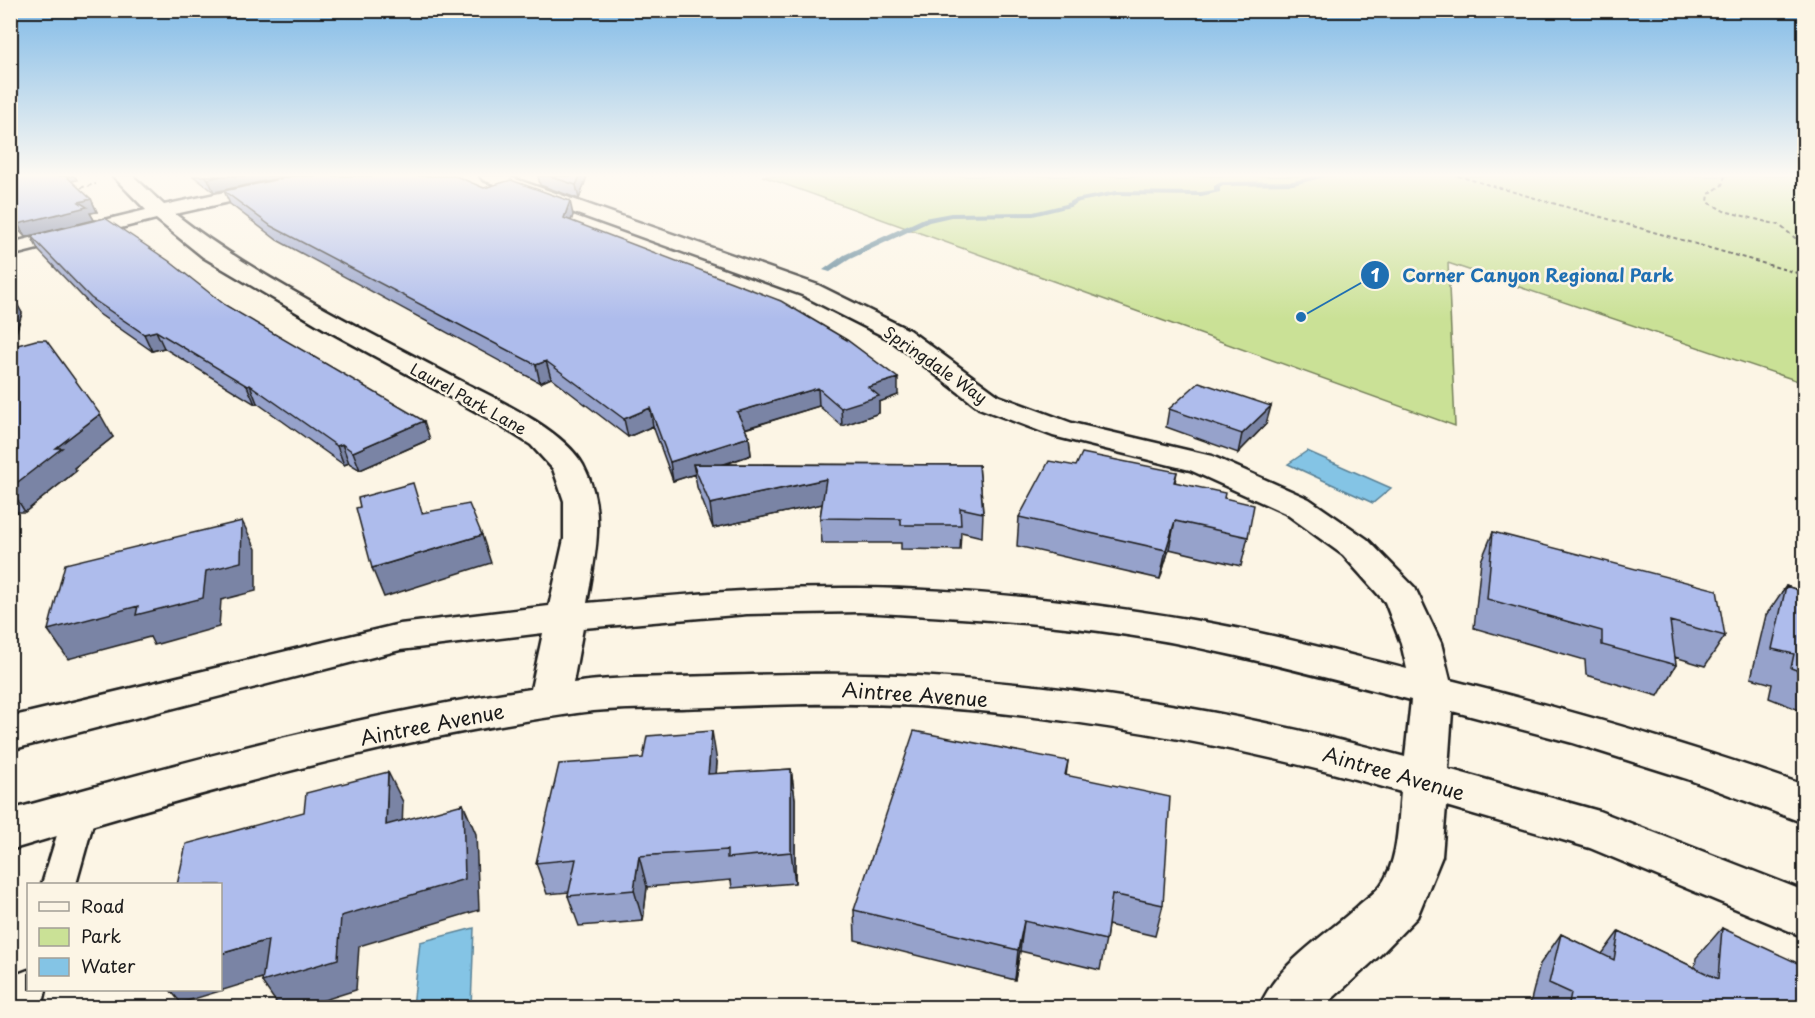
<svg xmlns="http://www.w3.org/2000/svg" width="1815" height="1018" viewBox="0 0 1815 1018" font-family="'Playpen Sans',sans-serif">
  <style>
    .green { fill: #cae196; stroke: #737e59; stroke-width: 1.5 }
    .water { fill: #84c4e5; stroke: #5a8195; stroke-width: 1.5 }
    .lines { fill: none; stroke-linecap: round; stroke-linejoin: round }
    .stream { fill: #5a8195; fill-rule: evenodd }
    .lane-casing { stroke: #1c1c1c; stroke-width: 5 }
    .street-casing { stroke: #1c1c1c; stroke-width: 5 }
    .path { stroke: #1c1c1c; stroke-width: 2; stroke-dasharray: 4 3; stroke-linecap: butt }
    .lane { fill: #fcf5e5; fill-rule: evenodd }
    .street { fill: #fcf5e5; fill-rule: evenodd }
    .wall { fill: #96a2cb; stroke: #1c1c1c; stroke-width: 1.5 }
    .shaded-wall { fill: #7a84a5; stroke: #1c1c1c; stroke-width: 1.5 }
    .building { fill: #aebcec; stroke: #1c1c1c; stroke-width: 1.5 }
    .labels { text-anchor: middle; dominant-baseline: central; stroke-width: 5; stroke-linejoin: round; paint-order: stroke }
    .street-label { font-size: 16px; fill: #1c1c1c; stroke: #fcf5e5 }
    .near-street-label { font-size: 20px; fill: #1c1c1c; stroke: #fcf5e5 }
    .leader { fill: none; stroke: #1f6fb2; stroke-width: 2 }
    .callout-dot { fill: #1f6fb2; stroke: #fcf5e5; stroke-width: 2 }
    .mark-label { font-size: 18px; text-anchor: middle; font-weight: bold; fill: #fff }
    .callout-label { font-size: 18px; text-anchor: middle; font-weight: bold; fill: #1f6fb2; stroke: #fcf5e5; stroke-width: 5; stroke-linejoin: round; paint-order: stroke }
  </style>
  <rect width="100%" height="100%" fill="#fcf5e5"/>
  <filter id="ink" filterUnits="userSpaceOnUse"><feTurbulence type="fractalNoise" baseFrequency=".0167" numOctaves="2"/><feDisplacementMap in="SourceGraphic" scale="12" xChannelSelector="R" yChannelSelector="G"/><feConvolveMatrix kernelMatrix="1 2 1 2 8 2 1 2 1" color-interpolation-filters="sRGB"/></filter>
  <g filter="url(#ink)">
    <path class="green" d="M762 176H1804V383L1448 263 1455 426Z"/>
    <path class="water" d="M1307 451 1391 488 1373 503 1288 464Z
      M474 928 471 1007H413L420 942Z"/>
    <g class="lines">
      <path class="stream" d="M1316 176H1329L1293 185 1222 186 1220 188V192L1201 196 1116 195 1079 202 1070 207 1033 216 951 217 929 222 850 259 830 272 823 270 844 255 924 218 951 213 1033 212 1066 204 1075 199 1116 191 1201 192 1214 190V186L1221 182 1293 181Z"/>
      <defs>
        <path id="lane" d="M81 796 92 800 97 809 76 884H42L65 809 70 800Z
          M28 970V990H46L42 1008H10V985L15 975Z"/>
        <path id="street" d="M113 176H133L164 205 299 176H333L330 180 324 181 175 214C228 255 286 288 345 320 382 340 420 359 457 379 494 398 563 429 583 465 607 509 595 556 587 603 677 595 767 587 858 588 967 589 1079 601 1187 619 1261 631 1334 651 1407 669L1401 643 1385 602 1343 555 1285 513 1190 470 1053 436 979 408 891 340 802 295 483 180 480 176H507L818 285 909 330 999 396 1072 423 1212 456 1309 499 1367 539 1415 588 1441 643 1450 680C1570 710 1688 744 1804 785V823L1687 779 1573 743 1452 711 1448 769 1599 811 1804 891V937L1590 848 1446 806 1442 856 1417 917 1380 955 1322 1008H1259C1278 962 1325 937 1360 904 1367 898 1376 892 1381 885 1399 860 1398 822 1401 792 1244 746 1082 717 919 706 850 702 781 704 712 707 668 709 621 707 577 713 384 740 196 794 10 850V810C182 762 355 715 531 689L543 633 400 650 10 750V717L400 624 549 606 564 539V501L553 469 531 445 488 418 325 329 203 257 156 219 10 256V243L146 210ZM859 612C969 618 1081 624 1190 646 1265 661 1338 681 1411 700L1405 757C1246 713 1082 686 918 676 850 672 782 674 714 676 667 678 619 676 573 683L583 628 747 614Z"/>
      </defs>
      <use href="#lane" class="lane-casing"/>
      <use href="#street" class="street-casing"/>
      <path class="path" d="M1458 176 1804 275
        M1725 176 1722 185 1709 194 1708 202 1724 211 1779 225 1804 245
        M74 189 96 184"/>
      <use href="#lane" class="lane"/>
      <use href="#street" class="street"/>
    </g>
    <path class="wall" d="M10 176 77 180 71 181 91 199 97 212 90 213 94 220 25 237 10 221Z
      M193 176H288L214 192Z
      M538 176H587L579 199 540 185Z
      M484 188 573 215 571 221 898 395 879 402V413L842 426 819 406 745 429 749 437 751 455 726 464 979 465 983 513 982 537 961 532 960 550 901 549V543H822L820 518 822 504 713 528 697 487 695 474 673 481 653 426 628 437 551 378 540 383 277 240 230 204 224 191Z
      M31 236 225 305 430 439 360 470 349 463 344 465 257 403 255 404 164 348 152 351 99 314 39 251Z
      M10 292 22 313 12 347 113 437 74 468 76 471 25 512H10Z
      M1169 409 1266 424 1238 453 1166 427Z
      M1076 466 1177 472 1175 482 1224 498 1248 537 1241 566 1169 549 1160 579 1017 546 1019 517Z
      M1493 532 1725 636 1705 666 1675 657 1676 665 1658 696 1586 675 1585 660 1474 628 1481 561Z
      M1786 586 1804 592V712L1769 698 1772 684 1751 678 1766 615Z
      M1068 761 1066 776 1163 905 1155 936 1108 925 1106 940 1100 970 1020 951 1015 980 855 940 854 910Z
      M717 762 716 774 791 769 795 799V883L732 888 731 880 647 887 643 921 579 926 568 896 569 892 547 894 536 863Z
      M1722 928 1804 1008H1529L1540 964 1561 934 1602 954 1619 931 1695 968 1696 958Z"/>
    <path class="shaded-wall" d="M62 176H75L77 180 65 182Z
      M221 176H288L214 192 208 179Z
      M580 176H587L579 199 576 185Z
      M91 199 97 212 90 213 94 220 25 237 18 224 79 202Z
      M570 201 573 215 567 232 564 218Z
      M11 293 22 313 10 350V296Z
      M156 331 164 348 152 351 144 334Z
      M546 361 551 378 540 383 536 365Z
      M898 378V395L879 402V413L842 426 841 408 868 387Z
      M250 385 257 403 255 404 247 386Z
      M818 388 819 406 740 430 737 412Z
      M1271 406 1266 424 1238 453 1242 434Z
      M650 408 653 426 628 437 624 419Z
      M100 414 113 437 74 468 76 471 25 512 10 488 56 448Z
      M424 421 430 439 360 470 353 452Z
      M749 437 751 455 697 473 693 464 695 474 673 481 670 462Z
      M342 444 349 463 344 465 337 446Z
      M826 479 827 503 713 528 710 504Z
      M242 521 256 549V591L221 600 219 627 154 645 150 637 68 659 48 630 206 571Z
      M1175 521 1169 549 1160 579 1166 550Z
      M482 535 491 563 384 597 372 568Z
      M712 731 717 762 714 805 708 774Z
      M791 769 795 799V883L791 852Z
      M388 772 403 802 401 856 386 825Z
      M463 804 476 834 479 910 359 946 356 990 299 1008H280L262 982 341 916Z
      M639 856 647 887 643 921 634 890Z
      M1024 921 1020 951 1015 980 1018 950Z
      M268 940 288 970 181 1003 170 990H220V954Z"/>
    <path class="building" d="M10 176H66L91 199 79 202 87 207 18 224 10 216Z
      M205 176H221L208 179Z
      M293 176H456L484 188 511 180 570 201 564 218 781 301 847 340 898 378 868 387 879 396 841 408 818 388 737 412 749 437 670 462 650 408 624 419 546 361 536 365 271 226 224 191Z
      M549 176H580L576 185Z
      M105 218 169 261 225 305 424 421 353 452 342 444 337 446 250 385 247 386 156 331 144 334 91 298 31 236Z
      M36 340H46L100 414 56 448H62L10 488V347Z
      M1199 382 1271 406 1242 434 1169 409Z
      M1082 453 1177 472 1174 482 1225 493 1224 498 1254 505 1248 537 1175 521 1166 550 1019 517 1049 461 1076 466Z
      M693 464 979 465 983 513 960 508 961 525H901V519L820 518 826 479 710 504Z
      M413 483 422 513 469 504 482 535 372 568 356 508 360 507 358 498Z
      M242 521 241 562 206 571 203 598 136 615 138 606 48 630 65 564Z
      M1493 532 1717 590 1725 636 1670 621 1676 665 1602 645V631L1487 599Z
      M1786 586 1804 592V673L1791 668 1794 654 1772 649Z
      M712 731 708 774 791 769V852L727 858V850L639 856 634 890 568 896 576 859 536 863 559 764 643 758 647 736Z
      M914 731 1068 761 1065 775 1170 797 1163 905 1112 894 1106 940 1024 921 1018 950 854 910Z
      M388 772 386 825 463 804 465 879 341 916 338 959 262 982 268 940 220 954V885H177L186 844 304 812 306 793Z
      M1722 928 1804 966V1008H1568L1571 993 1549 983 1561 934 1614 960 1619 931 1718 979Z"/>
  </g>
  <linearGradient id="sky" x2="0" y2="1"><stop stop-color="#80bae7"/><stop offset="0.55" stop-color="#fefaf3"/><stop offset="1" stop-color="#fefaf3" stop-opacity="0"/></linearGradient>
  <rect width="1815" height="319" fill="url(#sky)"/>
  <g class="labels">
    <g class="street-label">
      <text transform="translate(936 364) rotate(35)">Springdale Way</text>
      <text transform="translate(469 398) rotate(29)">Laurel Park Lane</text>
    </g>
    <g class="near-street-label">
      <text transform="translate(915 694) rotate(4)">Aintree Avenue</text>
      <text transform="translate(432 724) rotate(-11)">Aintree Avenue</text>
      <text transform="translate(1394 773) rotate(16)">Aintree Avenue</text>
    </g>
  </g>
  <path class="leader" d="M1301 317L1375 275"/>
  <g class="callout-dot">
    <circle cx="1301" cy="317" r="6"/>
    <circle cx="1375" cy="275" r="15"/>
  </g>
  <g class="mark-label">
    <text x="1375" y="282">1</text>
  </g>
  <g class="callout-label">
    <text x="1538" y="282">Corner Canyon Regional Park</text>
  </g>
  <rect width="1815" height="1018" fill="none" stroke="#fcf5e5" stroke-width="36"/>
  <rect x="18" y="18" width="1779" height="982" fill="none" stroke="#1c1c1c" stroke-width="2" filter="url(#ink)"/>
  <rect x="27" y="883" width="195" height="108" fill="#fcf5e5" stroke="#a29e95" stroke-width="1.5"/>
  <rect x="39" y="902" width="30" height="9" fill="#fcf5e5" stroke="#a29e95" stroke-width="1.5"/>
  <text x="81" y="913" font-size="18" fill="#1c1c1c">Road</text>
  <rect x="39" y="928" width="30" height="18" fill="#cae196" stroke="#a29e95" stroke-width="1.5"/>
  <text x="81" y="943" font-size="18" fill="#1c1c1c">Park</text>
  <rect x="39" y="958" width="30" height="18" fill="#84c4e5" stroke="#a29e95" stroke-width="1.5"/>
  <text x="81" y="973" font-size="18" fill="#1c1c1c">Water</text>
</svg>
